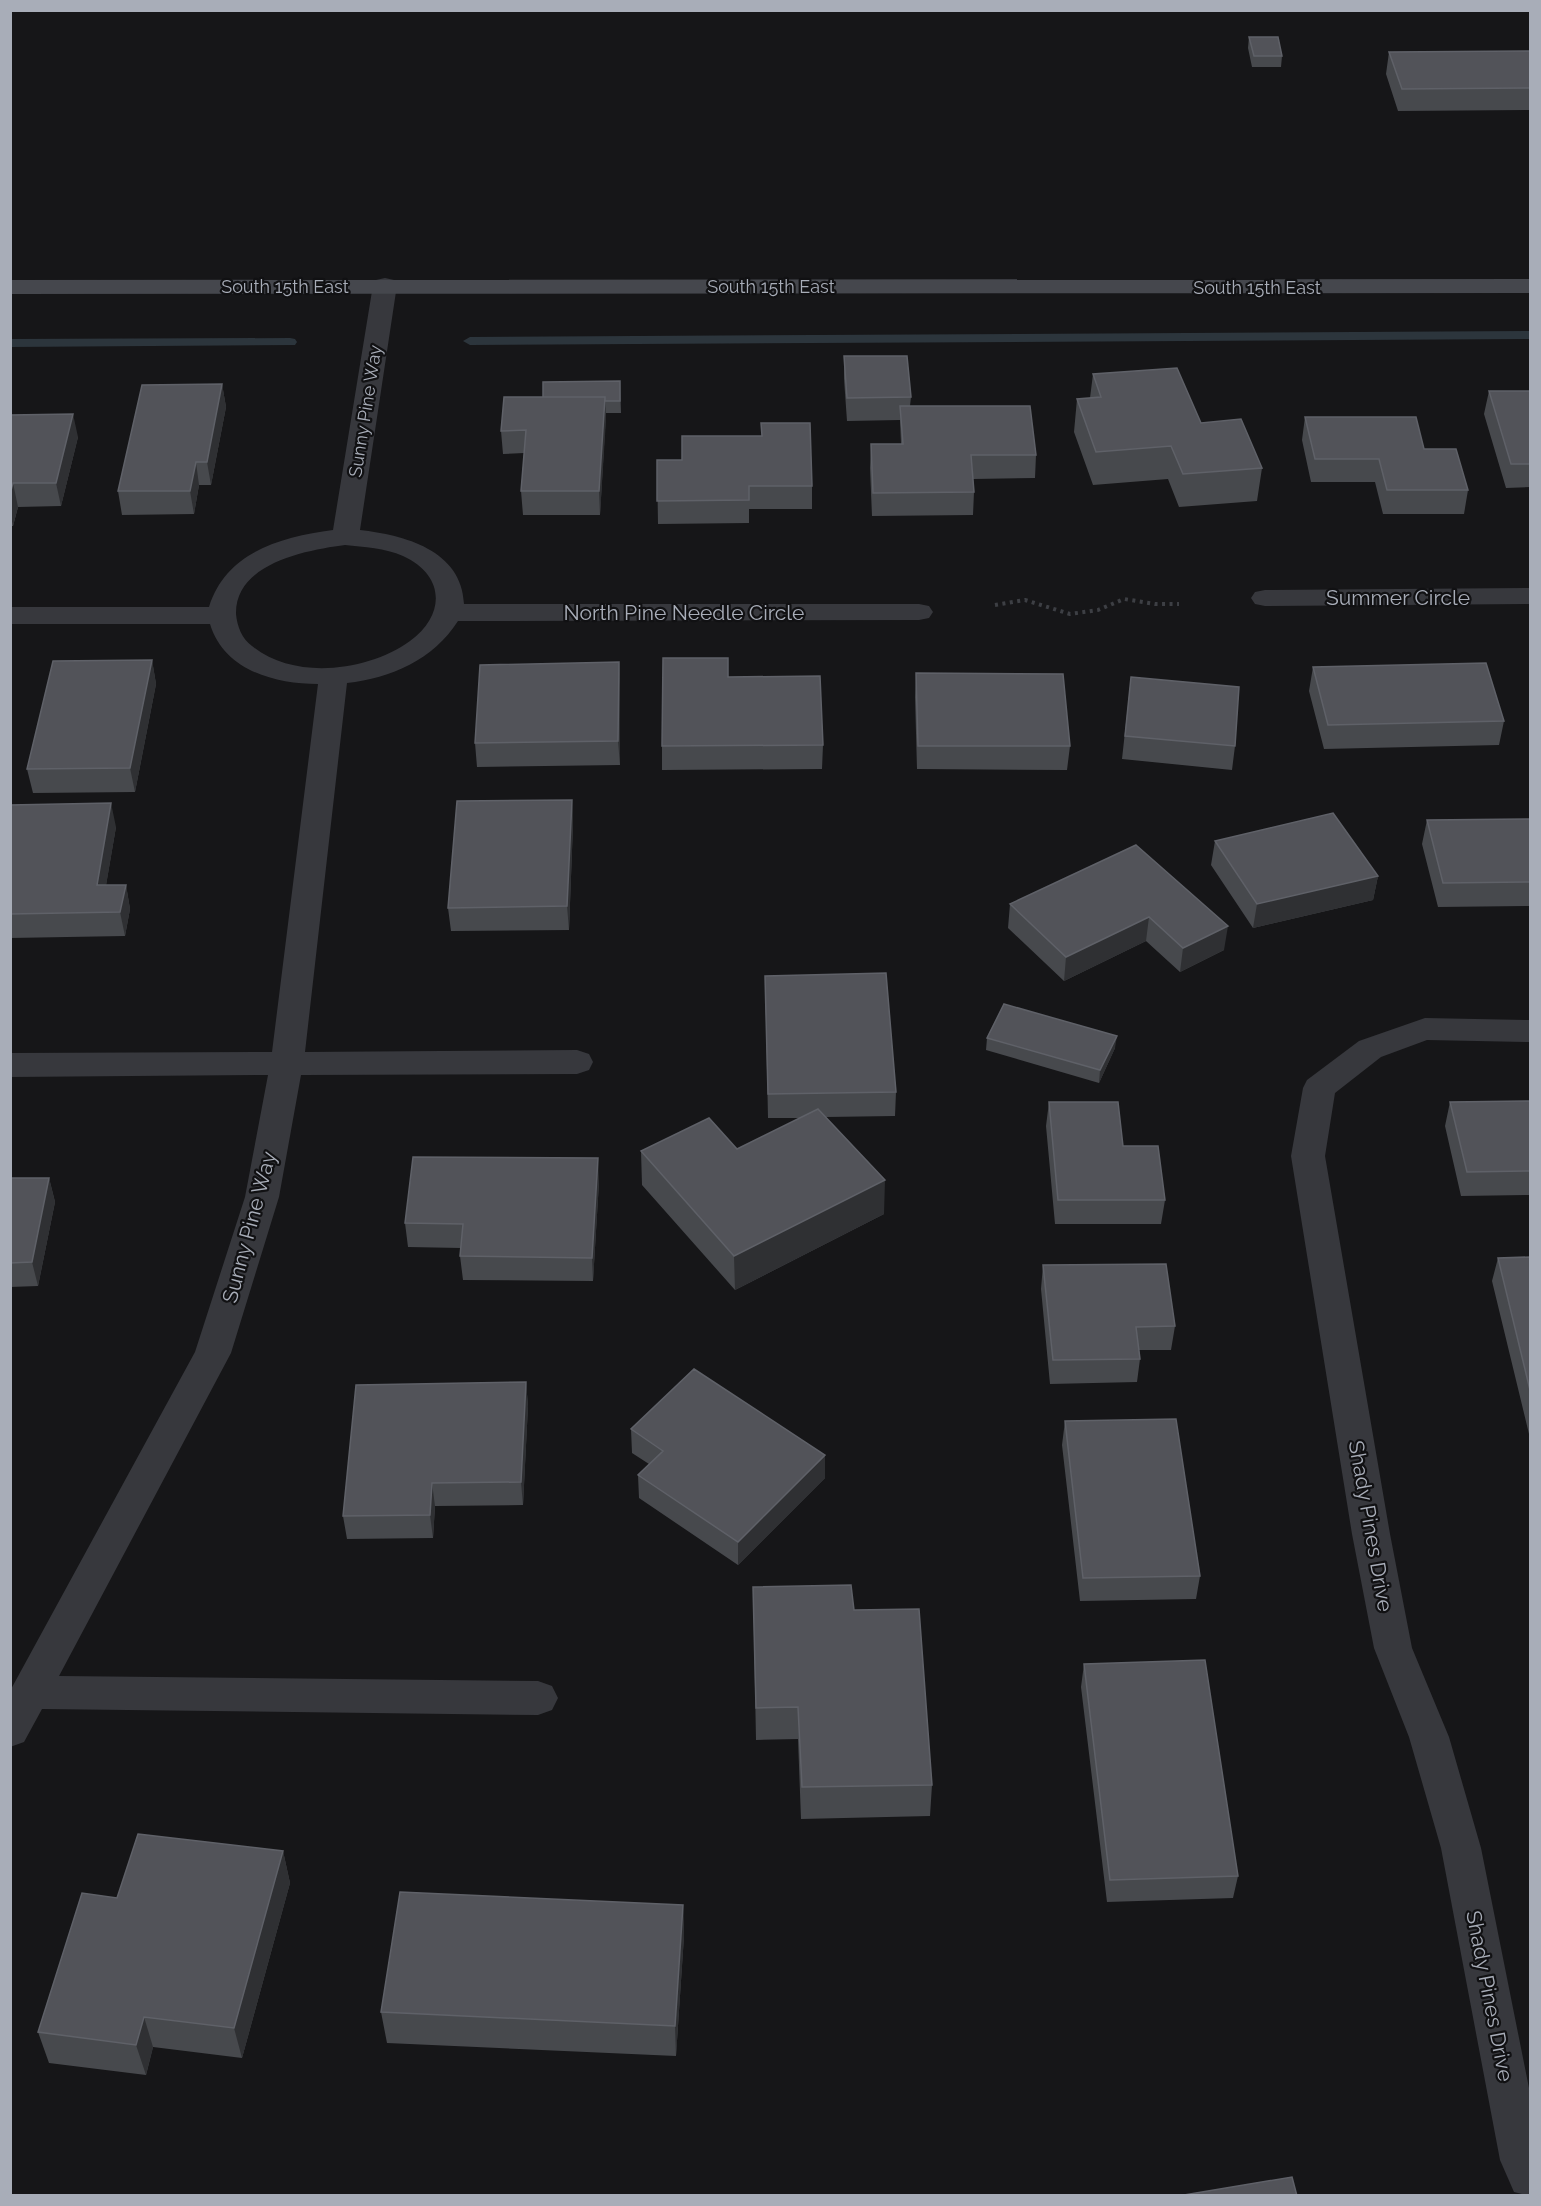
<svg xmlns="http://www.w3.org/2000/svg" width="1541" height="2206" viewBox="0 0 1541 2206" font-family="Raleway,sans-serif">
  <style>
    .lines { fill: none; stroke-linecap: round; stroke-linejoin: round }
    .stream { fill: #2c353c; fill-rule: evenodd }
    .path { stroke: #3d3f44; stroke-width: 4; stroke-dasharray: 3 4.5; stroke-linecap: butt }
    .street { fill: #37383d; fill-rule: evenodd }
    .secondary { fill: #45474d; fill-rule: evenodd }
    .wall { fill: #47494d }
    .shaded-wall { fill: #2f3033 }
    .building { fill: #525359; stroke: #5f6168; stroke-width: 1.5 }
    .labels { text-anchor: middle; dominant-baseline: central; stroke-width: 4.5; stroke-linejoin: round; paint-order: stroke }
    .far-street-label { font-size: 18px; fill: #a8adb8; stroke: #111113 }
    .street-label { font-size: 21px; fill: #a8adb8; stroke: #111113 }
  </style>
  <rect width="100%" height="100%" fill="#161618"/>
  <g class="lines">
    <path class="stream" d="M1530 331V339L470 345 463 341 470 337Z
      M290 338 295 339 297 342 295 345 10 347V339Z"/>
    <path class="path" d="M995 605 1025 600 1070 614 1098 610 1124 599 1155 604H1179"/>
    <path class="street" d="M385 278 394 280 397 285 360 530C404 535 462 550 464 604H919L929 606 933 612 929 618 919 620 458 621C433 660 391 678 347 683L305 1052 577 1050 589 1054 593 1062 589 1070 577 1074 301 1075 279 1197 231 1353 59 1676 538 1681 552 1686 558 1698 552 1710 538 1715 42 1709 24 1742 10 1747V1691L195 1352 245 1197 268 1075 10 1077V1053L272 1052 318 684C274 684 224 670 210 624H10V607H209C226 552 281 537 333 530L373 285 376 280ZM345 545C364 547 385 548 403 556 445 575 446 615 410 641 369 671 294 681 252 646 242 639 237 626 236 614 235 563 307 550 345 545Z
      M1530 588V604L1265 606 1255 604 1251 598 1255 592 1265 590Z
      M1425 1018 1530 1020V1042L1427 1040 1381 1057 1335 1093 1325 1156 1390 1534 1412 1648 1449 1737 1481 1848 1530 2093V2196L1514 2192 1500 2160 1441 1848 1409 1737 1374 1648 1352 1534 1291 1156 1303 1088 1307 1080 1359 1041Z"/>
    <path class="secondary" d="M1530 279V293L10 294V280Z"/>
  </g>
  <path class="wall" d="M1249 37 1282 56 1281 67H1252L1248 48Z
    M1530 51V110L1398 111 1386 74 1389 52Z
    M844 356 911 397 910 406 1036 455 1035 478 973 479 974 492 973 515 872 516 870 468 871 444H901L900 420 847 421 844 379Z
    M1093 374 1201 423 1262 468 1257 501 1179 507 1168 479 1093 485 1074 432 1077 399 1090 398Z
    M620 381 621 413H606L600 515H523L521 491 524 453 503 454 501 431 543 397Z
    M222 384 226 407 211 485H199L194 514 122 515 118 491Z
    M1489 391H1530V487L1506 488 1484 414Z
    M10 415 78 437 61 506 18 507 13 526H10Z
    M1305 417 1424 449 1468 490 1464 514H1383L1375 482H1311L1302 440Z
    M657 460 812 486V509H749V523L658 524Z
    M152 660 156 684 135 792 33 793 27 769Z
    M619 662 620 686V765L477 767 475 743Z
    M1313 667 1504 721 1499 745 1324 749 1309 691Z
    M916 673 1070 746 1067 770 917 769 915 697Z
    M1131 677 1235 746 1232 770 1122 759Z
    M823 745 822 769 662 770V746Z
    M572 800 573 824 569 930 451 931 448 908Z
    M10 805 116 827 106 885H126L130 909 125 936 10 938Z
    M1530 819V906L1438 907 1422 844 1427 820Z
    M1215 841 1378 876 1373 900 1253 928 1211 865Z
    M1136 845 1224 950 1180 972 1146 941 1064 981 1008 928 1010 904Z
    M765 976 896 1092 895 1116 826 1117 884 1214 735 1290 642 1185 641 1151 737 1149 801 1118H768Z
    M987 1038 1115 1048 1099 1083 986 1050Z
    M1530 1101V1195L1461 1196 1445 1126 1450 1102Z
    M1049 1102 1123 1146 1165 1200 1161 1224H1055L1046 1126Z
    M10 1178H49L55 1202 38 1286 10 1287Z
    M599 1182 593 1281 463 1280 460 1256 461 1248 408 1247 405 1223Z
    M1530 1257V1434H1529L1492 1281 1498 1258Z
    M1043 1265 1175 1326 1171 1350H1139L1140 1359 1137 1382 1050 1384 1041 1289Z
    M526 1382 528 1406 523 1505 435 1506 433 1538 347 1539 343 1516Z
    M1065 1421 1200 1576 1196 1599 1080 1601 1062 1445Z
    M631 1429 825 1455V1478L738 1565 639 1498 638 1475 649 1464 632 1453Z
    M1530 1476V1490L1529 1482Z
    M753 1587 854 1610 932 1785 930 1816 801 1819 798 1739 756 1740Z
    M1084 1664 1238 1876 1233 1898 1107 1902 1081 1687Z
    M283 1851 290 1883 242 2058 153 2047 146 2075 49 2063 38 2032 117 1898Z
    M683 1905 684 1936 676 2056 387 2043 381 2012Z"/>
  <path class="shaded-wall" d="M222 384 226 407 211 485 207 462Z
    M605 397 606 420 600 515 599 491Z
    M73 414 78 437 61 506 56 483Z
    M196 462 199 485 194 514 190 491Z
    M13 483 18 507 13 526 10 513V494Z
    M152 660 156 684 135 792 130 768Z
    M619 662 620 686V765L618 741Z
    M572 800 573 824 569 930 567 906Z
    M111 803 116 827 102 909 97 885Z
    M1378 876 1373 900 1253 928 1257 904Z
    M126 885 130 909 125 936 120 912Z
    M1149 917 1146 941 1064 981 1066 957Z
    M1228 926 1224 950 1180 972 1183 948Z
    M1117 1036 1115 1048 1099 1083 1100 1070Z
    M598 1158 599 1182 593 1281 592 1258Z
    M49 1178 55 1202 38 1286 32 1262Z
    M885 1180 884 1214 735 1290 734 1256Z
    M526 1382 528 1406 523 1505 521 1482Z
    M825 1455V1478L738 1565V1542Z
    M432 1483 435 1506 433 1538 430 1515Z
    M283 1851 290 1883 242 2058 234 2028Z
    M683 1905 684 1936 676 2056 675 2026Z
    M144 2017 153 2047 146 2075 136 2045Z"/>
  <path class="building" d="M1249 37H1278L1282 56H1254Z
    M1530 51V88L1402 89 1389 52Z
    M844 356H907L911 397 847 398Z
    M1177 368 1201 423 1241 419 1262 468 1183 474 1171 446 1096 452 1077 399 1101 397 1093 374Z
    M620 381V401H605V397H543V382Z
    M222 384 207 462H196L190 491H118L142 385Z
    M1489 391H1530V464H1511Z
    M504 397H605L599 491H521L526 430 501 431Z
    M900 406H1030L1036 455H971L974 492 873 493 871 444H903Z
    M73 414 56 483H13L10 494V415Z
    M1305 417H1416L1424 449H1456L1468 490H1387L1379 459H1315Z
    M761 423H810L812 486H749V500L657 501V460H682V436H762Z
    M663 658H728V677L820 676 823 745 662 746Z
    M152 660 130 768 27 769 53 661Z
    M619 662 618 741 475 743 480 665Z
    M1486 663 1504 721 1328 725 1313 667Z
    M916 673 1063 674 1070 746H918Z
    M1131 677 1239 687 1235 746 1125 736Z
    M572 800 567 906 448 908 457 801Z
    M111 803 97 885H126L120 912 10 914V805Z
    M1333 813 1378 876 1257 904 1215 841Z
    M1530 819V882L1443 883 1427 820Z
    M1136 845 1228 926 1183 948 1149 917 1066 957 1010 904Z
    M886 973 896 1092 768 1094 765 976Z
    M1004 1004 1117 1036 1100 1070 987 1038Z
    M1530 1101V1171L1467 1172 1450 1102Z
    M1049 1102H1118L1123 1146H1158L1165 1200H1058Z
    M818 1109 885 1180 734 1256 641 1151 709 1118 737 1149Z
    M413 1157 598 1158 592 1258 460 1256 463 1224 405 1223Z
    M10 1178H49L32 1262 10 1263Z
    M1530 1257V1390L1498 1258Z
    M1166 1264 1175 1326 1136 1327 1140 1359 1053 1360 1043 1265Z
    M694 1369 825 1455 738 1542 638 1475 663 1451 631 1429Z
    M526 1382 521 1482 432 1483 430 1515 343 1516 356 1385Z
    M1176 1419 1200 1576 1083 1578 1065 1421Z
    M851 1585 854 1610 919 1609 932 1785 802 1787 798 1707 756 1708 753 1587Z
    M1205 1660 1238 1876 1110 1880 1084 1664Z
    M138 1834 283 1851 234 2028 144 2017 136 2045 38 2032 82 1893 117 1898Z
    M400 1892 683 1905 675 2026 381 2012Z
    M1292 2177 1297 2196H1178Z"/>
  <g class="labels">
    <g class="far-street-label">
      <text x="285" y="286">South 15th East</text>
      <text x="771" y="286">South 15th East</text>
      <text x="1257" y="287">South 15th East</text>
      <text transform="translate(365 411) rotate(-81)">Sunny Pine Way</text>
    </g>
    <g class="street-label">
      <text x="1398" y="597">Summer Circle</text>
      <text x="684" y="612">North Pine Needle Circle</text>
      <text transform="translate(249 1227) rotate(-75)">Sunny Pine Way</text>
      <text transform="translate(1371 1526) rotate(80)">Shady Pines Drive</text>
      <text transform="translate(1490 1996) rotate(79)">Shady Pines Drive</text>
    </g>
  </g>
  <rect width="1541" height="2206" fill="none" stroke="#a8adb8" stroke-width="24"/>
</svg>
